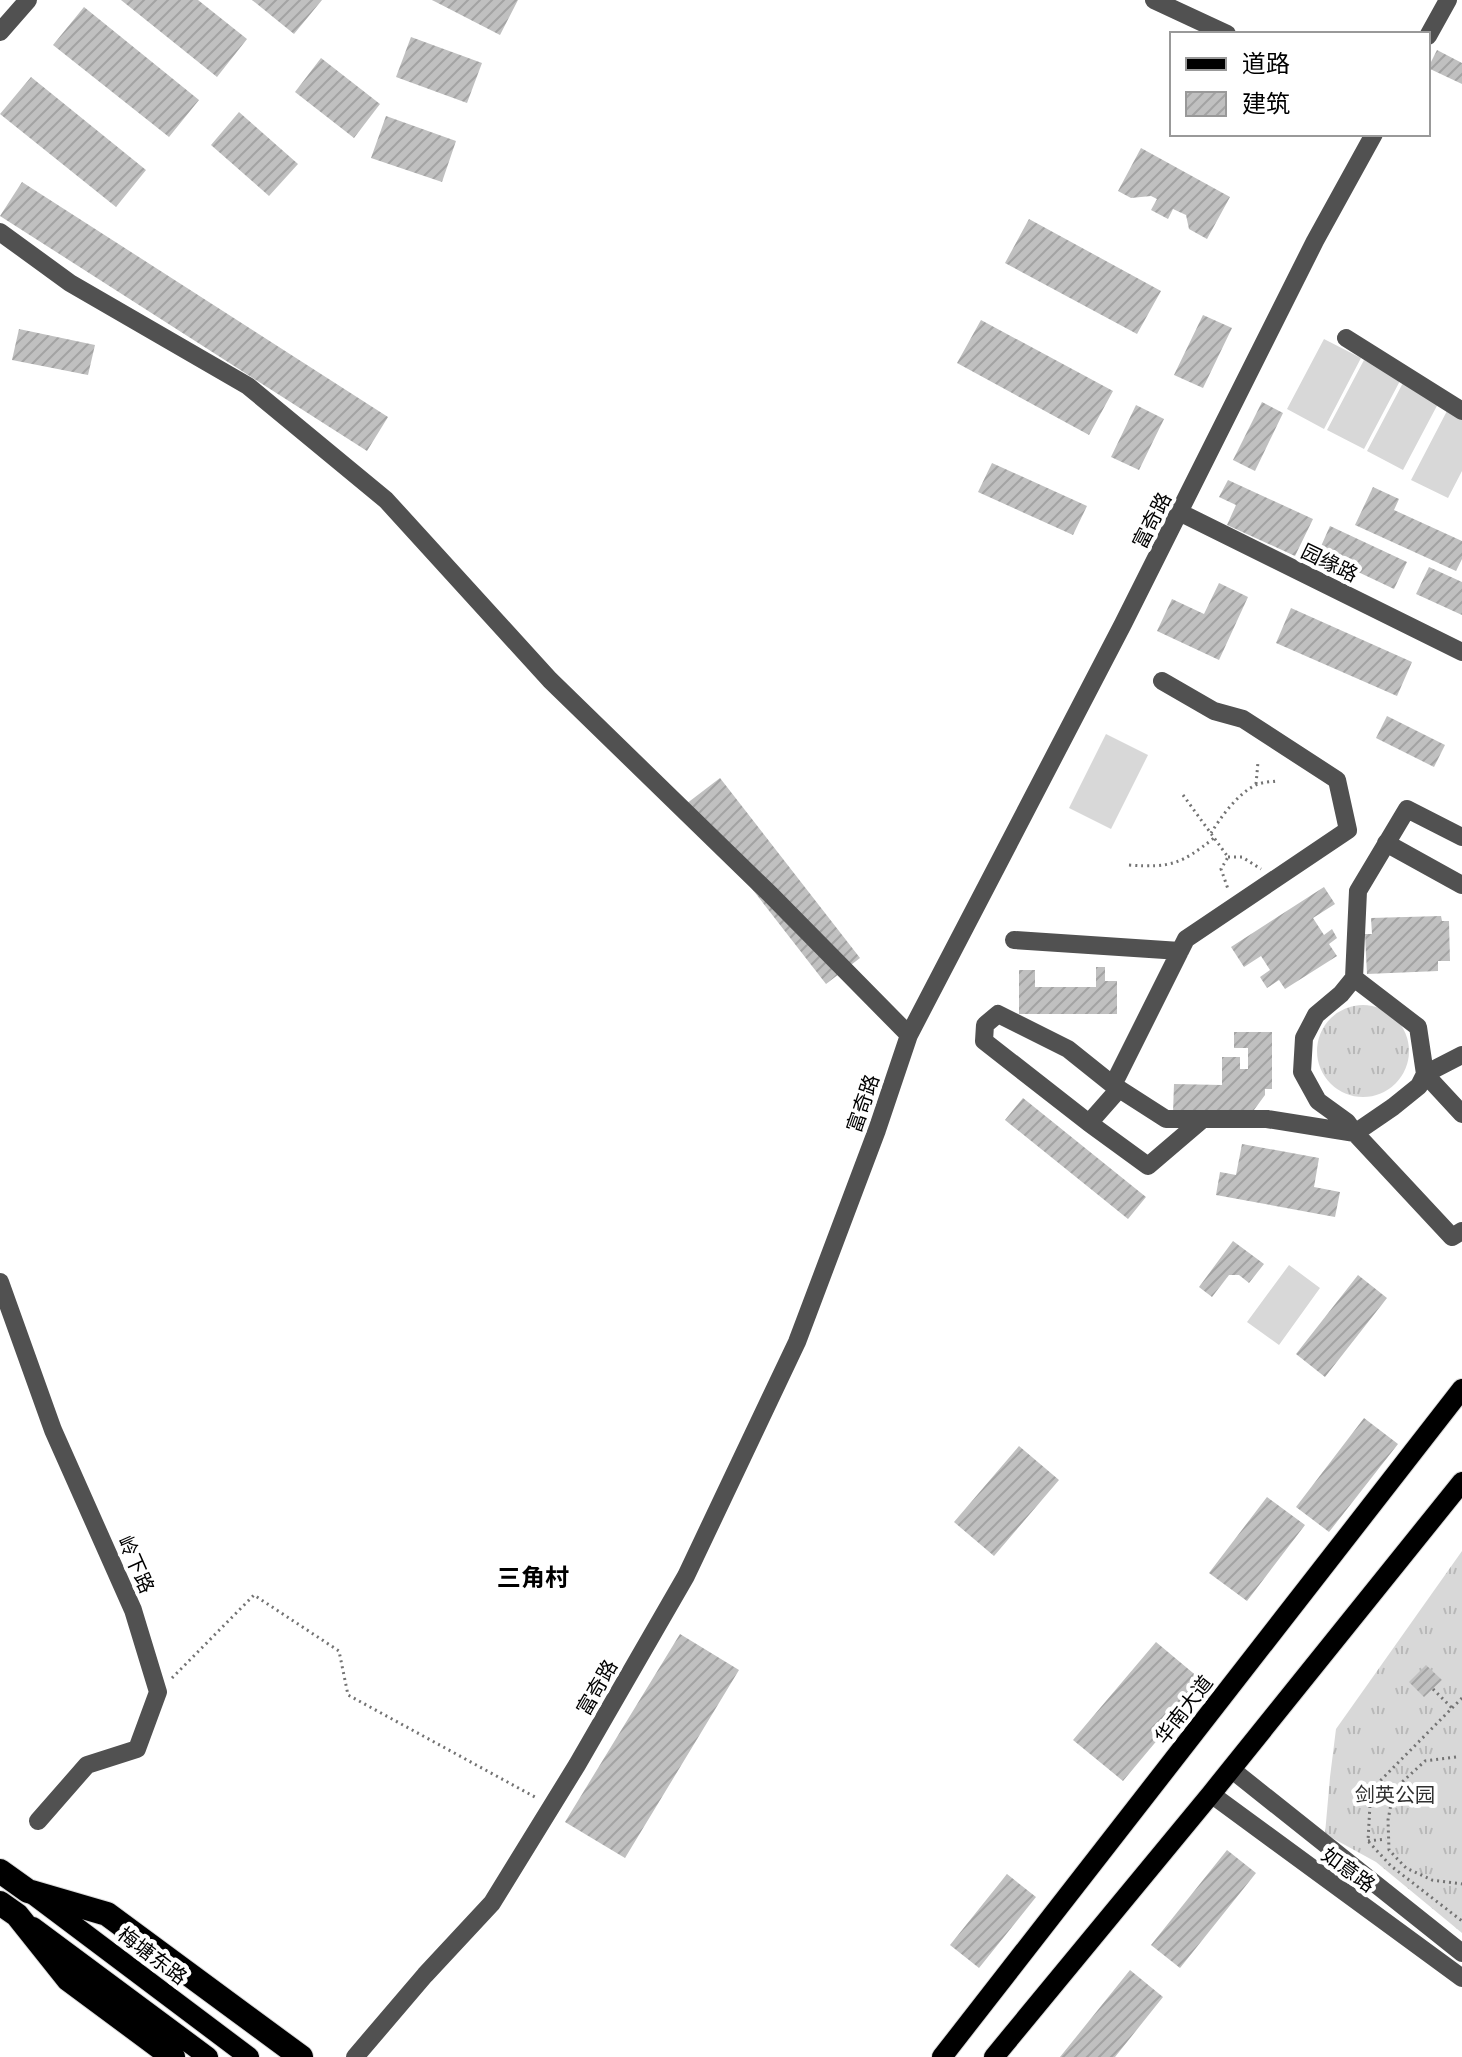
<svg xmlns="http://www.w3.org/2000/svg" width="1462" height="2057" viewBox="0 0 1462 2057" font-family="Barlow,'Noto Sans SC',sans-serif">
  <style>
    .grass { fill: url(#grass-tufts) }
    .pitch { fill: #d8d8d8 }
    .building { fill: url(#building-hatch) }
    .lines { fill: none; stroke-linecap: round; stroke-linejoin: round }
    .major-casing { stroke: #dbdbdb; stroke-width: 22 }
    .highway-casing { stroke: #dbdbdb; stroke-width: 26 }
    .path { stroke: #737373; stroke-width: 3; stroke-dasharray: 2 4; stroke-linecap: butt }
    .minor { stroke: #515151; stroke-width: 18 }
    .major { stroke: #000; stroke-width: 20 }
    .highway { stroke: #000; stroke-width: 24 }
    .labels { text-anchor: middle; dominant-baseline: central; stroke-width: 8; stroke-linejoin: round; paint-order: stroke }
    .street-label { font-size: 20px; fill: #000; stroke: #fff }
    .park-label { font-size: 20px; fill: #2f2f2f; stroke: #fff }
    .quarter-label { font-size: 24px; font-weight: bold; fill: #000; stroke: #fff }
  </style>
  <defs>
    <pattern id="grass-tufts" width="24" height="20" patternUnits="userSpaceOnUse" patternTransform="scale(2)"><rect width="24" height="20" fill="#d8d8d8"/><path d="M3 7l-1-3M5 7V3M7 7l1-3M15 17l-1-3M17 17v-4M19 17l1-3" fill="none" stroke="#b8b8b8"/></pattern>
    <pattern id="building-hatch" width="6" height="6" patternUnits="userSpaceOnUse" patternTransform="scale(2)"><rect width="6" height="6" fill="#c0c0c0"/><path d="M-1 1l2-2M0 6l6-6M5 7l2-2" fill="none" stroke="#a3a3a3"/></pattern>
  </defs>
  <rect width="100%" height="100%" fill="#fff"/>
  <path class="grass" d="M1317 1051a46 46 0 1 1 92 0a46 46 0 1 1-92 0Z
    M1462 1551V1933L1376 1862 1325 1834 1330 1777 1336 1729Z"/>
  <path class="pitch" d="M1324 339 1361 358 1324 429 1287 409Z
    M1364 360 1401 379 1364 449 1327 430Z
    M1404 381 1440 400 1403 470 1367 451Z
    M1448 409 1462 417V471L1448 498 1411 480Z
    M1106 734 1148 755 1111 829 1069 808Z
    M1289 1265 1320 1288 1279 1345 1247 1322Z"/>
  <path class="building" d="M121 0H198L247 39 217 77Z
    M252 0H322L294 34Z
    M432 0H518L500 35Z
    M84 7 199 100 169 137 53 45Z
    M411 37 482 63 467 103 396 77Z
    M1437 50 1462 63V84L1428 68Z
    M321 58 380 104 354 138 295 92Z
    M31 77 146 170 116 207 0 114Z
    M239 112 298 164 269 196 211 145Z
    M386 116 456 141 442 182 371 158Z
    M1141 148 1230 197 1207 239 1189 229 1186 215 1173 209 1168 219 1151 210 1157 199 1151 196 1131 198 1118 191Z
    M22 182 388 417 367 451 0 216Z
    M1029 219 1161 291 1137 334 1005 263Z
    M1203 315 1232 328 1203 388 1174 375Z
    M981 320 1113 391 1089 435 957 363Z
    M19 329 95 345 88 375 12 360Z
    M1262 402 1283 413 1255 471 1233 460Z
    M1136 405 1164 419 1139 470 1111 457Z
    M992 463 1087 506 1073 535 978 492Z
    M1228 480 1313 519 1295 556 1227 525 1236 505 1219 497Z
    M1373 487 1399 499 1394 510 1462 541V559L1456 571 1355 525Z
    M1330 526 1407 562 1394 589 1318 553Z
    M1429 567 1462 582V615L1416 594Z
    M1219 583 1248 597 1219 660 1157 631 1172 599 1204 614Z
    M1291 608 1412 662 1397 696 1276 643Z
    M1387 716 1445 745 1434 767 1376 738Z
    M720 778 860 958 826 984 686 804Z
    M1324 887 1335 904 1313 918 1324 935 1332 929 1337 938 1329 944 1337 956 1285 989 1279 980 1267 988 1260 977 1270 970 1261 956 1244 967 1231 947Z
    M1441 916 1442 921H1449L1450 961H1438V971L1367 974 1365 934H1372L1371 918Z
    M1096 967H1105V981H1117V1014H1019V970H1035V987H1096Z
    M1234 1032H1272V1089H1265V1095L1251 1114 1173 1113 1174 1084 1222 1085V1057H1240V1069H1248V1048H1234Z
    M1023 1098 1146 1197 1128 1219 1005 1120Z
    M1242 1144 1319 1158 1314 1187 1340 1192 1335 1217 1216 1195 1220 1172 1236 1175Z
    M1233 1241 1264 1264 1249 1283 1239 1275H1229L1212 1297 1199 1287Z
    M1358 1275 1387 1298 1325 1377 1296 1354Z
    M1364 1418 1398 1444 1329 1532 1296 1507Z
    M1019 1446 1059 1480 994 1556 954 1522Z
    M1267 1497 1305 1525 1247 1601 1209 1573Z
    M680 1634 739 1670 625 1858 565 1822Z
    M1156 1642 1205 1683 1123 1781 1073 1740Z
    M1426 1665 1442 1680 1424 1697 1409 1682Z
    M1227 1850 1256 1873 1180 1968 1151 1945Z
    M1007 1874 1036 1897 979 1968 950 1945Z
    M1130 1970 1163 1997 1115 2057H1060Z"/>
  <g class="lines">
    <defs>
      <path id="major" d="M35 1896 249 2057
        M33 1927 208 2057
        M942 2057 1462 1389
        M994 2057 1211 1794 1462 1482"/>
      <path id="highway" d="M0 1871 28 1891 107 1914 301 2057
        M0 1903 17 1915 68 1979 173 2057"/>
    </defs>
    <use href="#major" class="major-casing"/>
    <use href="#highway" class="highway-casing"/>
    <path class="path" d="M1256 784 1258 762
      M1183 795 1228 857 1221 869 1228 889
      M1211 833C1221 817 1238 793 1256 785 1262 782 1270 782 1276 781
      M1228 857H1242L1261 869
      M1129 865C1171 868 1181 864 1214 838
      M172 1678 254 1595 339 1651 348 1695 535 1797
      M1433 1689 1452 1708
      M1462 1698 1377 1784 1370 1804 1368 1841 1391 1866 1462 1921
      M1456 1757 1425 1761 1400 1784 1391 1804 1388 1820 1389 1850 1406 1868 1432 1880 1462 1884
      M1377 1784 1391 1793
      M1368 1841 1386 1839"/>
    <path class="minor" d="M1154 0 1227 34
      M0 32 28 0
      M1428 36 1448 0
      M0 232 70 283 248 386 386 500 550 680 771 895 909 1035
      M1346 338 1462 411
      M1179 512 1462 652
      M1162 681 1214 711 1243 719 1337 780 1348 830 1186 939 1113 1085 1166 1119H1267L1355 1133 1452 1237 1462 1231
      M1462 837 1407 809 1358 891 1354 978 1418 1027 1425 1074 1462 1114
      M1386 843 1462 885
      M1014 940 1180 951
      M1354 978 1341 994 1316 1015 1304 1038 1302 1072 1318 1101 1347 1122 1355 1133 1393 1107 1419 1086 1425 1074 1462 1055
      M1113 1085 1068 1049 998 1014 985 1025 984 1041 1089 1123 1148 1166 1203 1119
      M1089 1123 1119 1089
      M0 1282 53 1430 133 1610 158 1692 137 1749 87 1765 38 1821
      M1231 1769 1462 1953
      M1211 1794 1462 1978
      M355 2057 425 1975 492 1903 577 1765 686 1576 797 1342 877 1130 909 1035 1123 624 1315 241 1374 134"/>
    <use href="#major" class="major"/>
    <use href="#highway" class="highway"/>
  </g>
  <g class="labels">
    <g class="street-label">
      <text transform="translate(1151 520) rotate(-63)">富奇路</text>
      <text transform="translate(1330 562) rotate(26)">园缘路</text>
      <text transform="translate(862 1103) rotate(-71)">富奇路</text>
      <text transform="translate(137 1564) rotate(66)">岭下路</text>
      <text transform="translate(596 1687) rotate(-60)">富奇路</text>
      <text transform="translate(1183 1709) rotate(-52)">华南大道</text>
      <text transform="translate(1349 1869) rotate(36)">如意路</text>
      <text transform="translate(153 1955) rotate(37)">梅塘东路</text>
    </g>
    <g class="park-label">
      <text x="1395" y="1794">剑英公园</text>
    </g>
    <g class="quarter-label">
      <text x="533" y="1576">三角村</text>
    </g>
  </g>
  <rect x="1170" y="32" width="260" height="104" fill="#ffffff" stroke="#999999" stroke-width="2"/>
  <rect x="1186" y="58" width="40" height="12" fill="#000000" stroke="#999999" stroke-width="2"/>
  <text x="1242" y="72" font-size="24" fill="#000000">道路</text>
  <rect x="1186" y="92" width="40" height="24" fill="url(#building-hatch)" stroke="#999999" stroke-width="2"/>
  <text x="1242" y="112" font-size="24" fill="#000000">建筑</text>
</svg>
